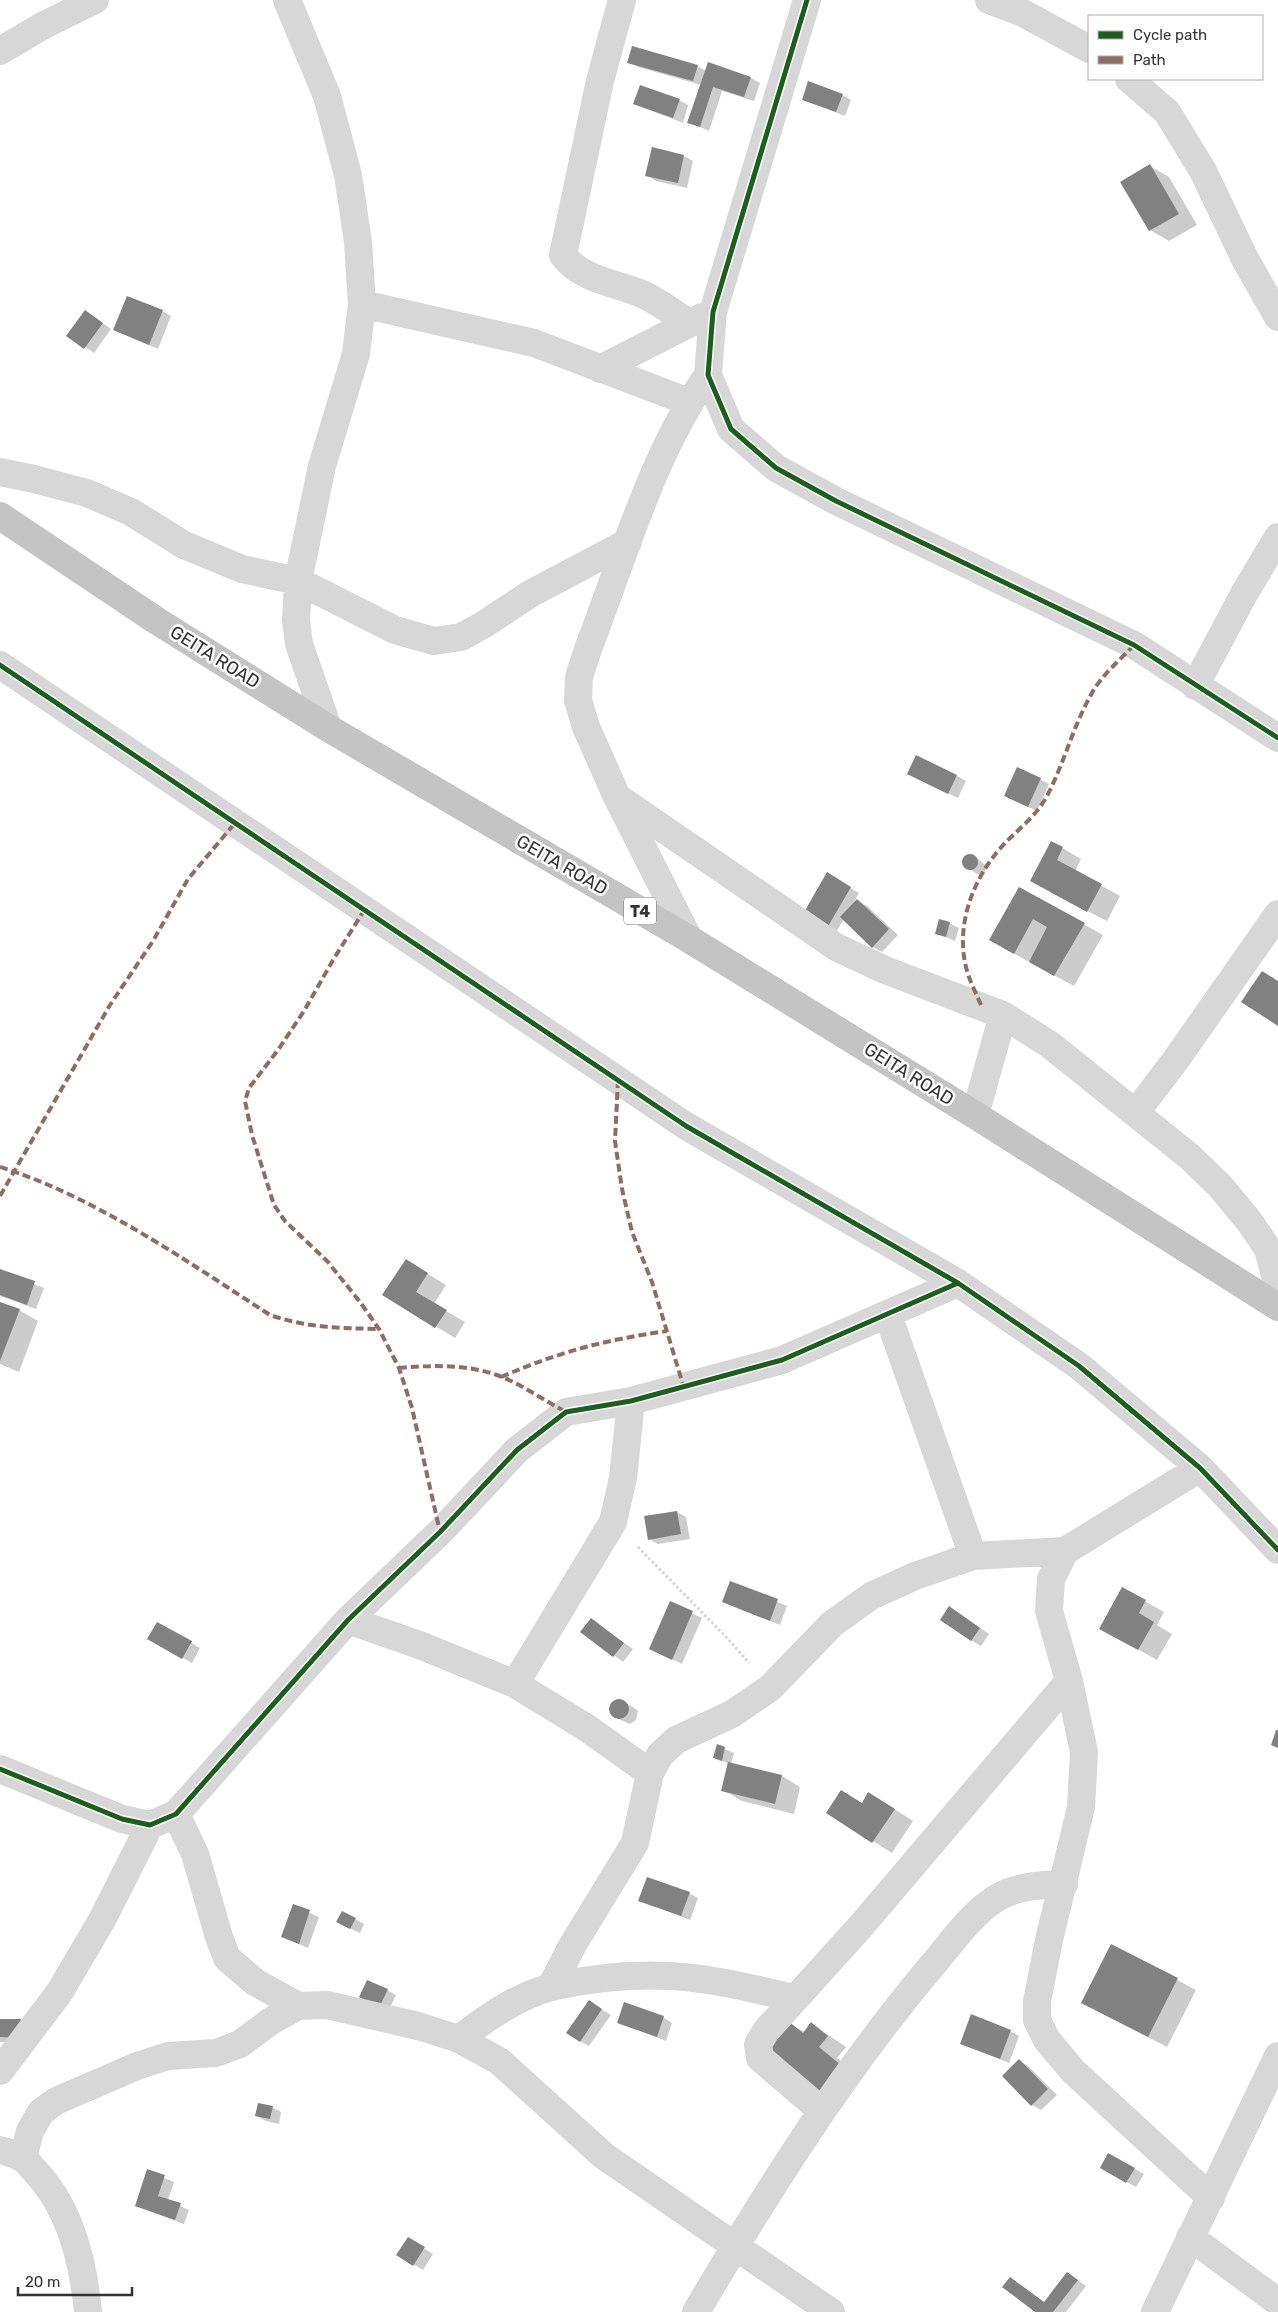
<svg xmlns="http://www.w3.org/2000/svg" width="1278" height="2312" viewBox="0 0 1278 2312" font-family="Rubik,sans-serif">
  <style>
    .shadow { fill: #0003 }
    .building { fill: #818181 }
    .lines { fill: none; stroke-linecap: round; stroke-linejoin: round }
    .path { stroke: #d6d6d6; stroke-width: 3; stroke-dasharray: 2.5 2.5; stroke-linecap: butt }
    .street { stroke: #d7d7d7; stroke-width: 28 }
    .highway { stroke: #c4c4c4; stroke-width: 28 }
    .quiet { stroke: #8d6e63; stroke-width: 4; stroke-dasharray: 8 4; stroke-linecap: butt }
    .cycleway-casing { stroke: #fff; stroke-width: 8 }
    .cycleway { stroke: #1b5e20; stroke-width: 5 }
    .labels { text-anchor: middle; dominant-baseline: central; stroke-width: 5; stroke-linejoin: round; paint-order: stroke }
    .shield { fill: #fff; stroke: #707070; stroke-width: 1 }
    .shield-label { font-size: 16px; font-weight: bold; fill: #333 }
    .street-label { font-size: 18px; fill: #333; stroke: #fff }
  </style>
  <rect width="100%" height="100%" fill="#fff"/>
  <path class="shadow" d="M629 62 697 66 706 71 751 78 760 83 754 101 722 91 709 131 689 122 701 85 638 67Z
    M842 95 851 100 845 116 803 99Z
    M679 100 688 105 683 123 634 104Z
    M653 149 684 156 693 161 687 188 656 181 647 175Z
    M1150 166 1169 177 1197 225 1169 241 1150 230Z
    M162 311 171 316 158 349 114 330Z
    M94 317 111 329 94 353 68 335Z
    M957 776 966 781 958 798 918 779Z
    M1040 779 1049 784 1037 811 1005 796Z
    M1052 842 1081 859 1075 871 1120 896 1107 921 1050 892Z
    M968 855H973L987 866 984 874H977L964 865 963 860Z
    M827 874 859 893 853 904 857 900 867 906 898 935 882 952 873 947 844 919 836 932 804 914Z
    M1020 889 1103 935 1074 986 1009 951Z
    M949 923 959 928 955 941 936 933Z
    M0 1270 44 1288 36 1309 0 1296Z
    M425 1272 446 1285 434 1304 465 1322 455 1338 384 1295Z
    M0 1303 19 1310 38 1321 19 1372 0 1364Z
    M677 1512 686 1517 690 1539 658 1544 649 1539Z
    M731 1583 787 1606 780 1625 723 1602Z
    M1123 1589 1164 1612 1157 1625 1172 1634 1157 1660 1120 1639Z
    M670 1603 702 1618 682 1664 650 1649Z
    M959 1613 989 1634 981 1646 971 1640Z
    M591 1620 633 1649 623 1662 582 1632Z
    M158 1623 200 1648 192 1663 149 1638Z
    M616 1700 633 1707 638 1711 636 1720 630 1724 614 1717 609 1709Z
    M718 1746 734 1753 731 1764 782 1776 800 1787 794 1814 742 1801 723 1790 729 1764 714 1757Z
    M862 1804 888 1805 913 1821 892 1853 828 1813Z
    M689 1893 698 1898 690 1920 640 1900Z
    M294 1906 319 1917 308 1948 283 1937Z
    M355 1919 364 1924 360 1933 347 1927Z
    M1111 1945 1196 1990 1167 2047 1082 2003Z
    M387 1990 396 1995 388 2012 361 1997Z
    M598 2007 611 2015 589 2046 580 2041Z
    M663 2017 672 2023 666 2041 618 2022Z
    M0 2020 29 2042H0Z
    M788 2023 805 2032 812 2024 846 2047 837 2058 860 2078 839 2103Z
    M1010 2031 1019 2036 1009 2063 961 2043Z
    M1019 2061 1028 2066 1057 2095 1041 2110 1032 2105Z
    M272 2107 281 2112 279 2124 266 2121 256 2116Z
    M1109 2155 1144 2174 1136 2187 1101 2168Z
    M148 2171 174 2182 168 2200 189 2210 184 2224 136 2206Z
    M409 2239 433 2254 423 2270 398 2255Z
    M1010 2278 1045 2303 1076 2279 1086 2286 1066 2312H1037Z"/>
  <path class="building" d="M632 46 698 65 693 81 627 63Z
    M708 62 751 77 744 97 713 87 700 127 687 123Z
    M808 81 843 94 836 112 802 100Z
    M640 85 680 99 673 118 633 104Z
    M652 147 684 155 678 183 645 176Z
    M1150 164 1179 214 1149 231 1120 182Z
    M127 296 163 310 149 345 113 330Z
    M85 310 103 323 84 349 66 336Z
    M916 755 957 775 948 794 907 774Z
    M1017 767 1041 778 1028 807 1004 796Z
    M1051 841 1063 847 1057 860 1102 884 1087 912 1030 881Z
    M962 862a8 8 0 1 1 16 0a8 8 0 1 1-16 0Z
    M827 872 851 887 827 928 803 914Z
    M1019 887 1085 923 1054 976 1029 962 1047 927 1033 919 1014 954 989 940Z
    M857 899 889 929 872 948 840 917Z
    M939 919 950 922 946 937 935 934Z
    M1262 971 1278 981V1026L1241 1002Z
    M406 1259 428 1273 416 1292 447 1310 435 1328 382 1295Z
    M0 1269 35 1281 27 1305 0 1295Z
    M0 1302 20 1309 0 1361Z
    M677 1511 681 1534 648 1540 644 1516Z
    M730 1581 778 1599 770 1621 722 1602Z
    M1122 1587 1146 1600 1139 1613 1154 1622 1138 1650 1099 1629Z
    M670 1601 693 1611 672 1660 649 1649Z
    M949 1606 980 1628 971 1641 940 1620Z
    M591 1618 624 1643 613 1657 580 1632Z
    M157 1622 192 1641 182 1659 147 1639Z
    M609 1709a10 10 0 1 1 20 0a10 10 0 1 1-20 0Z
    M1276 1730H1278V1748L1271 1745Z
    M717 1744 725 1747 722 1761 713 1758Z
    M728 1762 782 1775 775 1804 721 1791Z
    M841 1790 862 1803 868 1792 895 1809 872 1843 826 1813Z
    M647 1877 690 1892 681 1916 638 1901Z
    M293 1904 310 1910 299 1944 281 1937Z
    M342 1911 356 1918 350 1929 336 1922Z
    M1111 1944 1178 1978 1148 2037 1081 2003Z
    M367 1980 388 1989 379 2008 359 1997Z
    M589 2000 602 2009 580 2042 566 2033Z
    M624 2002 664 2016 657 2037 617 2023Z
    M971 2014 1011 2030 1000 2059 960 2044Z
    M0 2019H21L20 2038 0 2037Z
    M788 2021 803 2033 811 2022 828 2036 819 2047 842 2066 820 2093 765 2048Z
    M1019 2059 1048 2089 1031 2106 1002 2076Z
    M258 2103 273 2106 270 2119 255 2116Z
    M1108 2153 1135 2168 1126 2183 1100 2168Z
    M147 2169 165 2175 158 2196 181 2203 175 2220 135 2206Z
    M408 2237 425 2247 413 2266 396 2255Z
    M1067 2272 1078 2280 1053 2312H1035L1002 2287 1010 2277 1044 2302Z"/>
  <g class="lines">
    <path class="path" d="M638 1547 728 1639 749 1663"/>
    <path class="street" d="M287 0 327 96 348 175 358 242 362 304 356 354 322 466 298 581 296 620 299 644 328 728
      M622 0 600 81 563 255C581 280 616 283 642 294 658 301 674 313 688 323
      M807 0 713 312 708 375 731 429 776 468 836 501 1134 645 1278 738
      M989 0 1023 13 1089 49
      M0 51 44 25 95 0
      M1129 79 1167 112 1203 171 1245 259 1278 317
      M362 304 534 343 689 402
      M600 369 702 317
      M0 472 34 479 87 493 131 512 184 545 242 569 298 581 395 630 434 641 461 637 483 625 530 594 628 542
      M0 665 686 1126 958 1283 1079 1366 1200 1468 1278 1550
      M1195 686 1244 594 1278 537
      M617 797 836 947 885 970 1003 1015 1049 1044 1190 1157 1220 1186 1249 1221 1268 1249 1278 1286
      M689 939 617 797 586 727 578 700 579 677 588 649C623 559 652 454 708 375
      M1136 1112 1175 1061 1278 914
      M975 1115 1003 1015
      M888 1315 973 1556
      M1200 1468 1065 1551 1051 1579 1049 1611 1069 1681 1084 1752 1081 1807 1049 1940 1037 2001V2020L1047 2040 1073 2071 1211 2198
      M348 1620 422 1646 515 1684 587 1728 650 1773
      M515 1684 613 1522 623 1478 631 1401
      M0 1769 122 1819 150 1825 176 1814 348 1620 440 1532 517 1450 566 1412 631 1401 782 1360 958 1283
      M176 1814 195 1854 219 1937 227 1958 255 1982 298 2006
      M551 1987 572 1946 635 1843 650 1773 660 1755 676 1740 732 1714 770 1688 832 1624 871 1596 915 1576 973 1556 1065 1551
      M459 2039C486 2018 519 1995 552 1987 590 1978 632 1974 670 1976 711 1978 754 1989 794 1998
      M0 2071 59 1993 102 1920 150 1825
      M822 2111 760 2058 758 2044 766 2031 861 1926 1069 1681
      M0 2150C7 2152 15 2154 22 2158 27 2160 31 2167 35 2171 71 2209 83 2262 88 2312
      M23 2158 30 2131 41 2112 56 2101 137 2066 168 2056 216 2053 240 2044 271 2021 298 2006 327 2005 418 2026 459 2039 499 2061 604 2156 831 2312
      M1190 2237 1278 2302
      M696 2312C766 2193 841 2074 930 1968 950 1945 969 1916 995 1899 1015 1886 1040 1885 1064 1884
      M1155 2312 1278 2056"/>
    <path class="highway" d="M0 516 157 621 328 728 689 939 975 1115 1278 1307"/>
    <path class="quiet" d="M365 909 333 960 304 1011 278 1050 249 1088 245 1101 252 1135 274 1205 285 1221 328 1262 360 1302 379 1329 399 1368 412 1408 440 1532
      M981 1005C976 993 969 980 966 967 955 922 975 874 1006 842 1021 827 1038 814 1048 794 1065 761 1073 726 1092 693 1101 676 1120 660 1134 645
      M618 1080 615 1141 622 1189 632 1232 652 1282 684 1388
      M0 1167C94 1196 188 1262 270 1315 308 1328 340 1328 379 1329
      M0 1196 110 1005 153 941 188 879 235 823
      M399 1368C432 1365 470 1364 502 1377 524 1386 545 1401 566 1412
      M501 1377C559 1352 604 1340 667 1331"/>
    <defs>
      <path id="cycleway" d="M807 0 713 312 708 375 731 429 776 468 836 501 1134 645 1278 738
        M0 665 686 1126 958 1283 1079 1366 1200 1468 1278 1550
        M0 1769 122 1819 150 1825 176 1814 348 1620 440 1532 517 1450 566 1412 631 1401 782 1360 958 1283"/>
    </defs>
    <use href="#cycleway" class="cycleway-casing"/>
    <use href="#cycleway" class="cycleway"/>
  </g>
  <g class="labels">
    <rect class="shield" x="624" y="897.5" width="32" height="27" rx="4"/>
    <g class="shield-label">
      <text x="640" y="911">T4</text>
    </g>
    <g class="street-label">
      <text transform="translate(215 657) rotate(32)">GEITA ROAD</text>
      <text transform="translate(562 865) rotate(30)">GEITA ROAD</text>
      <text transform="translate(909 1074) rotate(32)">GEITA ROAD</text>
    </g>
  </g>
  <rect x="1088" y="15" width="175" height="65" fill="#ffffff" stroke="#adadad"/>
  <rect x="1098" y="31" width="25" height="8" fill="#1b5e20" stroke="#adadad"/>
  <text x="1133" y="40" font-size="15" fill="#333333">Cycle path</text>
  <rect x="1098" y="56" width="25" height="8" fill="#8d6e63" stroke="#adadad"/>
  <text x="1133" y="65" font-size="15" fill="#333333">Path</text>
  <path d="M18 2287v8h114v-8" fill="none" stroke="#333333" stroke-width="2.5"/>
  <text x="25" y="2287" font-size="15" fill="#333333" stroke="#ffffff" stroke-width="4" paint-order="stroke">20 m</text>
</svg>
